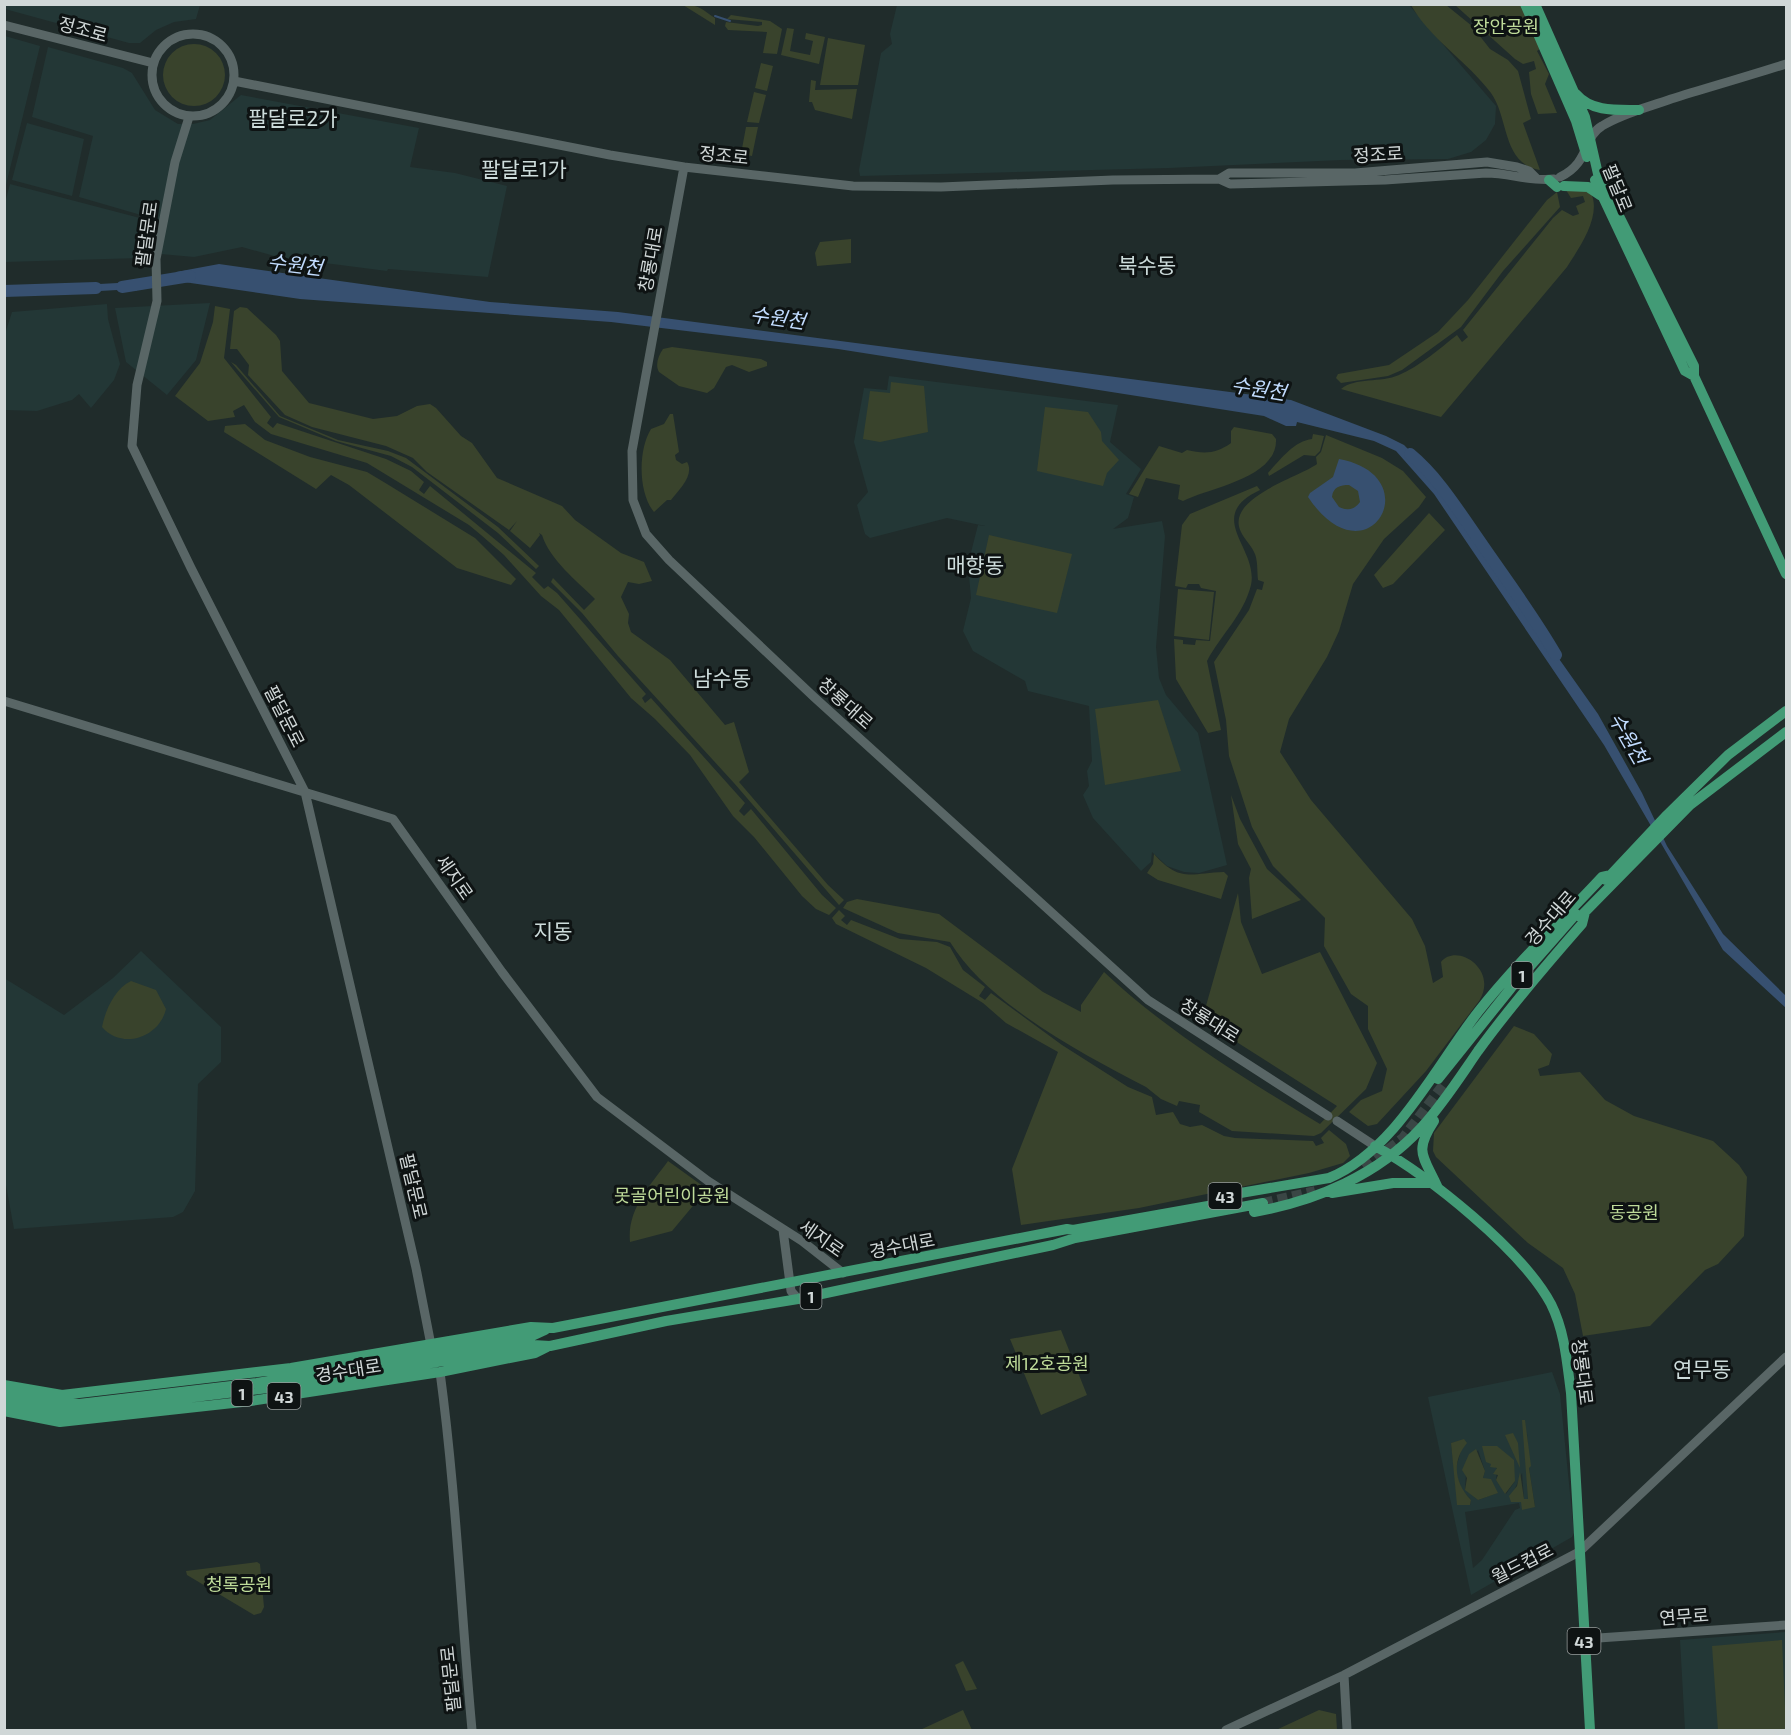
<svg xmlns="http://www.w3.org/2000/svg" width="1791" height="1735" viewBox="0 0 1791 1735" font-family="'Exo 2','Noto Sans KR',sans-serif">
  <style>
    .built { fill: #233736; fill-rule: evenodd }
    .green { fill: #39432c }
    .water { fill: #375070; fill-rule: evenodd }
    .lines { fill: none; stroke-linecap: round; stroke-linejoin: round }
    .stream { stroke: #375070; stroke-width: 2 }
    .river { stroke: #375070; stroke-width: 12 }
    .major-tunnel { stroke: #3a4645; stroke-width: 10; stroke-dasharray: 10 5; stroke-linecap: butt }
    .minor { stroke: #596666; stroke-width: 9 }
    .major { stroke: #429b76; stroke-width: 10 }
    .labels { text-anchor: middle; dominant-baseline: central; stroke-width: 6; stroke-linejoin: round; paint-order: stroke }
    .shield { fill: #0e1313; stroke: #969c9c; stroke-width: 1.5 }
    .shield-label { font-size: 16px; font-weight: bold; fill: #d0d7d7 }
    .park-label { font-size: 18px; fill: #bfdc9a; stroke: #0e1313 }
    .street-label { font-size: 18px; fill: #d0d7d7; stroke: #0e1313 }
    .water-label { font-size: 20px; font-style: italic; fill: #c2dcff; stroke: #0e1313 }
    .quarter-label { font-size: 21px; fill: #cddcdb; stroke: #0e1313 }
  </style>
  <rect width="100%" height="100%" fill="#202c2b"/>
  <path class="built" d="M4 5 5 4 200 5 196 19 174 22 156 30 140 43H129L5 9Z
    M897 5H1409L1496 106 1495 124 1486 140 1471 152 1448 159 1341 160 1169 168 860 176 859 170 881 53 892 44 890 34Z
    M5 36 40 46 5 189 4 36Z
    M48 47 123 68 132 73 155 110 178 124H193L210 120 241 95 419 128 410 167 455 173 507 186 488 277 388 269 387 271 278 257 242 247 194 257 161 254 165 222 79 197 93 136 32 117Z
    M27 123 84 139 72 196 12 180Z
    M10 184 159 223 152 248 140 258 5 262V203Z
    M210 303 196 360 167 395 126 362 115 308Z
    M107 304 108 319 120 364 114 380 91 408 79 394 72 400 37 411 5 410V334L12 312Z
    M889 376 1118 405 1110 442 1141 469 1126 494 1134 497 1128 518 1113 529 1162 521 1165 536 1156 647 1159 678 1166 695 1198 733 1227 865 1199 873 1184 872 1167 866 1152 852 1151 862 1141 871 1093 818 1083 795 1089 786 1087 771 1092 761 1089 706 1028 691 1025 681 973 651 963 631 971 598 968 564 978 525 985 526 947 518 870 538 865 534 857 505 868 492 854 442 864 388 887 390Z
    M141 951 221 1027V1062L198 1084 195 1191 183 1212 173 1217 14 1229 4 1174V978L64 1015 113 978Z
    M1552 1372 1560 1394 1574 1533 1572 1537 1471 1595 1428 1397ZM1527 1432 1529 1468 1535 1507 1521 1502 1513 1493 1522 1473 1524 1499 1528 1500ZM1464 1440 1456 1468 1457 1477 1462 1490 1471 1500 1470 1505H1458L1451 1443ZM1478 1450 1485 1471 1483 1478 1493 1484 1497 1493 1478 1500 1465 1489 1466 1473ZM1486 1458 1515 1481 1506 1494 1496 1480 1497 1469ZM1519 1503 1520 1508 1515 1510 1482 1560 1473 1568 1465 1512Z
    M1786 1632V1730H1685L1680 1640Z"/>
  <path class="green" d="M683 5C699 4 703 10 715 18V25Z
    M1411 5H1446L1472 26 1490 49 1508 60 1518 71 1531 119 1523 123 1540 170C1502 164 1509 118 1491 93 1468 62 1429 38 1411 5Z
    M1455 5H1521L1541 48 1537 51 1549 74 1545 84 1557 113 1538 114 1531 94 1529 72 1536 69 1534 61 1523 64 1515 59Z
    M731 15 770 21 782 29 777 54 763 53 767 32 728 30 725 26 726 22 758 26 762 25V22L727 19Z
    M787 28 794 29 790 51 810 55 813 41 805 39 806 33 825 37 819 64 781 55Z
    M828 38 865 45 858 85H820Z
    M163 75a31 31 0 1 1 62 0a31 31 0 1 1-62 0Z
    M761 63 773 66 767 91 755 88Z
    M811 80 816 81 815 90 857 89 852 119 815 110 812 102H809Z
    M754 92 766 95 759 123 747 122Z
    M746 127H758L752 156 741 154Z
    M1575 188 1591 193C1602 216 1579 248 1567 267L1441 417 1341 389C1355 377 1381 383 1399 375 1420 366 1439 349 1457 335L1462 342 1468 337 1463 330 1553 218 1562 210 1573 216 1579 214 1576 206 1585 202 1583 196 1571 198 1566 190Z
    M1557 192 1560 207 1503 271 1461 327 1402 370 1388 376 1341 383 1336 378 1338 374 1389 365 1438 332 1468 300 1547 200Z
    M851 239V263L817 266 815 253 820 242Z
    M215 306 230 309 224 358 271 417 267 423 273 428 277 423 386 459 411 471 424 482 419 490 424 494 430 486 536 573 532 577 544 589 548 586 557 593 646 694 642 698 645 703 651 698 745 803 739 811 744 816 751 809 822 895 836 908 829 915 816 909 802 896 754 837 733 816 690 755 655 719 631 698 559 610 541 596 504 555 481 535 469 525 367 463 271 434 255 422 244 405 233 411 235 417 208 421 175 396 200 363 213 322Z
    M240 307 247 308 276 335 280 341 282 371 309 403 373 419 397 416 417 406 430 404 436 408 461 436 472 443 497 478 562 506 575 520 621 553 644 562 652 581 639 584 628 582 621 597 629 614 628 623 631 632 670 660 725 725 734 722 749 772 739 782 828 885 844 900 839 905 734 783 618 656 582 613 551 582 553 578 584 610 595 599C577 581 550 560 542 535L539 533 540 535 530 548 510 531 517 521 509 530 427 472 413 458 386 446 312 427 285 415 248 375 249 365 237 349H230L234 311Z
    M672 347 761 359 767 362V366L749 372 732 365 726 367 714 388 707 393 679 386 659 372C655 365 658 356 663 349Z
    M231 362 236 365 280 416 338 440 388 451 406 458 498 527 539 566 536 569 498 533 412 467 391 456 336 441 279 417Z
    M891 382 924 386 928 432 880 442 863 439 870 391 890 393Z
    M1045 407 1088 412 1101 432 1102 441 1119 460 1107 473 1103 486 1037 471Z
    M670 414H673L679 452 675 455 676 460 682 464 687 462C695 475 679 490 671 500H667L654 512C638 493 638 450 651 429L664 424Z
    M245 424 265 440 310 457 367 472 387 484 475 538 516 579 511 585 457 568 349 485 331 475 316 489 224 432 225 426Z
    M1234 427 1272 434 1276 439C1278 478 1209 488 1183 501L1178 499 1180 485 1146 478 1138 497 1129 494 1159 446 1182 453 1187 450C1204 454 1216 454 1231 443V431Z
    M1313 434 1324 436 1320 451 1315 456 1304 455 1269 476 1268 473C1280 460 1294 441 1312 439Z
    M1326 435 1382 458 1403 471 1426 497 1419 507 1384 539 1353 584 1339 631 1327 657 1289 719 1280 752 1311 800 1412 919 1425 946 1433 983 1443 977 1441 962C1457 942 1499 970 1479 1001L1426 1071 1377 1124 1368 1126 1349 1112 1361 1100 1382 1091 1387 1069 1368 1029V1006L1351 994 1324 946 1325 918 1273 866 1252 827 1229 756 1226 720 1214 662 1249 610 1257 589 1262 590 1264 582 1258 580C1257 571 1258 559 1254 552 1251 545 1244 539 1241 532 1224 498 1300 477 1317 464L1316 457 1321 452Z
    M1257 486 1260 490C1203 517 1259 548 1251 585 1243 616 1222 633 1207 661L1221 730 1208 733 1176 679 1174 639 1183 640V644L1195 645 1196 640 1210 641 1216 591 1201 588 1199 584H1188L1186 588 1175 586 1182 525 1190 514Z
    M1429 513 1445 530 1393 584 1383 588 1374 575Z
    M989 535 1072 554 1057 613 976 595Z
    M1178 589 1214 592 1209 640 1174 636Z
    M1158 700 1181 771 1105 785 1095 709Z
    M1231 795 1240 819 1267 869 1301 900 1252 919 1249 878 1251 869 1238 844Z
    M1154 854C1180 883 1190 873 1224 872L1228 876 1221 899 1158 880 1147 873 1153 864Z
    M1238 893 1241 922 1262 974 1320 952 1377 1063 1366 1089 1321 1133 1314 1136 1232 1131 1199 1112 1200 1105 1179 1101 1177 1106 1161 1099 1146 1087C1082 1054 988 1004 950 942L898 933 843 908 847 902 857 899 939 914 1043 992 1081 1012V1005L1104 972C1168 1032 1245 1079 1320 1124L1337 1106 1202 1020Z
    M839 910 845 916 841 920 847 925 851 920 900 939 937 942 950 947 963 970 985 987 979 996 985 1000 991 993 1062 1045 1128 1087 1152 1097 1156 1115 1173 1112 1180 1124 1190 1127 1202 1125 1224 1136 1235 1138 1313 1141 1316 1146 1324 1143 1321 1138 1329 1130 1346 1144 1350 1156 1343 1163 1309 1173 1139 1208 1021 1225 1012 1169 1058 1052 1006 1023 983 1003 926 968 836 924 832 918Z
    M131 981 156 990 166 1009C159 1038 122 1050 102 1027 105 1011 115 988 131 981Z
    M1514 1026 1534 1034 1552 1054 1549 1065 1538 1069 1540 1076 1580 1072 1605 1100 1634 1116 1713 1141 1739 1165 1747 1177 1744 1236 1718 1264 1705 1270 1650 1326 1583 1336 1575 1294 1563 1268 1528 1243 1436 1157 1433 1151 1434 1133Z
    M668 1161 707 1189 672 1231 630 1242C627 1209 650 1186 668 1161Z
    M1061 1330 1087 1395 1041 1415 1010 1339Z
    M1522 1420H1525L1531 1466 1529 1468 1535 1507 1522 1510 1521 1502H1511L1509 1496 1517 1486 1520 1472 1524 1499H1528Z
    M1513 1433 1518 1443 1520 1468 1505 1435Z
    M1464 1439 1467 1443C1451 1462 1455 1483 1471 1500L1470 1505H1457L1451 1443Z
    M1482 1446H1497L1514 1460 1515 1481 1505 1494 1496 1480 1498 1475 1493 1474 1497 1468 1490 1467 1491 1464 1486 1462Z
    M1476 1449 1485 1471 1483 1478 1491 1479 1498 1493 1478 1500 1465 1490 1467 1478 1462 1470 1469 1454Z
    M257 1562 260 1564 264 1607 261 1613 254 1615 187 1575 186 1571Z
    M1782 1640 1786 1730H1718L1712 1646Z
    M963 1661 977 1689 966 1691 955 1665Z
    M963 1710 972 1730H920Z
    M1319 1710 1336 1714 1337 1730H1276Z"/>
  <path class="water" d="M219 264 490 302 618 312 1291 400 1386 436 1404 445 1418 459 1598 714 1642 793 1667 846 1723 934 1786 996V1008L1723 950 1604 745 1434 494 1396 451 1374 441 1297 422 1296 426H1286L1264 416 838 349 611 322 300 299 177 281 176 272Z
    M136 282 137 291 135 289 82 292 81 285Z
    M1339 459C1431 476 1367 585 1308 497L1310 493 1333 477ZM1349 485 1358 491 1360 502C1354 510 1348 511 1339 507L1332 497C1333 487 1340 485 1349 485Z"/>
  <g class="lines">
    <path class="stream" d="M715 16 730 21"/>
    <path class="river" d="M122 287 190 276
      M4 291 96 288
      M1410 454C1438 477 1458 510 1479 540 1505 578 1533 615 1556 655"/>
    <path class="major-tunnel" d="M1364 1168 1403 1138 1443 1085
      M1263 1203 1315 1191"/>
    <path class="minor" d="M4 25 153 63
      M152 75a41 41 0 1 1 82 0a41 41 0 1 1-82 0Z
      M234 81 610 155 684 167 853 186 941 187 1113 180 1219 179 1230 184 1385 180 1486 173C1510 173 1530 182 1554 179
      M189 117 175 162 156 259 157 301 137 385 132 446 191 568 305 792 416 1268 431 1345
      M684 167 632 451 633 500 646 534 669 560 814 697 1148 1000 1328 1116
      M1560 177C1590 163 1583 137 1602 126 1623 113 1649 107 1671 99 1710 87 1748 76 1786 64
      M1219 179 1229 173H1355L1487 162 1517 167 1529 171 1536 178
      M4 701 393 819 502 972 597 1097 708 1181 802 1241 843 1273
      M1337 1121 1375 1146
      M783 1230 791 1291 798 1299
      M440 1372C456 1491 461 1611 472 1730
      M1584 1639 1786 1625
      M1344 1675 1347 1730
      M1226 1730 1344 1675 1579 1552 1786 1357"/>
    <path class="major" d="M1525 4 1576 121 1587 157
      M1535 4 1585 117 1598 174 1694 366V376L1786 574
      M1576 94C1591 112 1617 110 1639 110
      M1549 180 1557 187
      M1595 180 1685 371 1694 376
      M1564 186 1588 187 1600 195
      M1606 880 1667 815 1728 755 1786 711
      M1580 917 1690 805 1786 732
      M1438 1079 1511 988 1576 914
      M1434 1121C1413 1153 1424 1156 1438 1188
      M1375 1146C1429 1176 1522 1250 1551 1304 1565 1332 1567 1363 1571 1393L1590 1730
      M1332 1193 1393 1183H1430
      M1223 1196 1329 1178C1395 1151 1436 1066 1478 1012 1516 964 1560 922 1602 877L1611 875
      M1254 1212C1316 1201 1378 1175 1421 1128 1443 1104 1460 1077 1478 1051 1510 1007 1546 965 1582 924L1585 912
      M4 1385 62 1395 291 1368 531 1327 553 1328 1067 1229 1073 1230 1236 1201
      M4 1394 37 1401 79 1404 257 1383 532 1336 545 1330
      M4 1403 51 1412H73L341 1379 533 1345 550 1346 666 1321 798 1299 1053 1245 1075 1238 1263 1203
      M4 1411 60 1422 251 1401 440 1372 535 1353 547 1347"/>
  </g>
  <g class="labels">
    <g class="shield">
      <rect x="1511.5" y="962" width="21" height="26" rx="4.5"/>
      <rect x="1208.5" y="1183" width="33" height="26" rx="4.5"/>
      <rect x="800.5" y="1283" width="21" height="26" rx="4.5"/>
      <rect x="231.5" y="1380" width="21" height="26" rx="4.5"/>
      <rect x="267.5" y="1383" width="33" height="26" rx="4.5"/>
      <rect x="1567.5" y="1628" width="33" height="26" rx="4.5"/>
    </g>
    <g class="shield-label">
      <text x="1522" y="975">1</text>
      <text x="1225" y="1196">43</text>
      <text x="811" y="1296">1</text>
      <text x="242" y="1393">1</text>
      <text x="284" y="1396">43</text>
      <text x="1584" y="1641">43</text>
    </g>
    <g class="park-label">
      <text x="1506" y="26">장안공원</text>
      <text x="672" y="1195">못골어린이공원</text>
      <text x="1634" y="1212">동공원</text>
      <text x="1047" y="1363">제12호공원</text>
      <text x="239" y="1584">청록공원</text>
    </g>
    <g class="street-label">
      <text transform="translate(83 29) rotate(15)">정조로</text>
      <text transform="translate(1378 154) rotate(-3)">정조로</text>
      <text transform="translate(724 155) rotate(6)">정조로</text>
      <text transform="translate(1618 188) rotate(68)">팔달로</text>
      <text transform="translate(146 234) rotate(-82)">팔달문로</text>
      <text transform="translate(650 259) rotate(-80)">창룡대로</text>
      <text transform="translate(846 703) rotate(42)">창룡대로</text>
      <text transform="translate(285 716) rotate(63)">팔달문로</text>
      <text transform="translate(455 877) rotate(55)">세지로</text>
      <text transform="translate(1550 918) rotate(-49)">경수대로</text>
      <text transform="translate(1210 1020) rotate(32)">창룡대로</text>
      <text transform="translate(414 1186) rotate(77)">팔달문로</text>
      <text transform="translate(822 1238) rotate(35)">세지로</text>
      <text transform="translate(902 1245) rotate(-11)">경수대로</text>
      <text transform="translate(348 1370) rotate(-9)">경수대로</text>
      <text transform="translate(1583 1372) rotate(83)">창룡대로</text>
      <text transform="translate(1522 1563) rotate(-27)">월드컵로</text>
      <text transform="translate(1684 1616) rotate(-4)">연무로</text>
      <text transform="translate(450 1679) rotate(-96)">팔달문로</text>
    </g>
    <g class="water-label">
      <text transform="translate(295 264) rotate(7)">수원천</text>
      <text transform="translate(778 317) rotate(8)">수원천</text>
      <text transform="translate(1259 388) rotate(9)">수원천</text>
      <text transform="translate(1629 738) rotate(60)">수원천</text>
    </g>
    <g class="quarter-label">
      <text x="293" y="117">팔달로2가</text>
      <text x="524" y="168">팔달로1가</text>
      <text x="1147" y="264">북수동</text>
      <text x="975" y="564">매향동</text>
      <text x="722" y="677">남수동</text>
      <text x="553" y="930">지동</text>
      <text x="1702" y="1368">연무동</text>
    </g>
  </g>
  <rect width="1791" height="1735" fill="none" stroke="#d0d7d7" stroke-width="12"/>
</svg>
